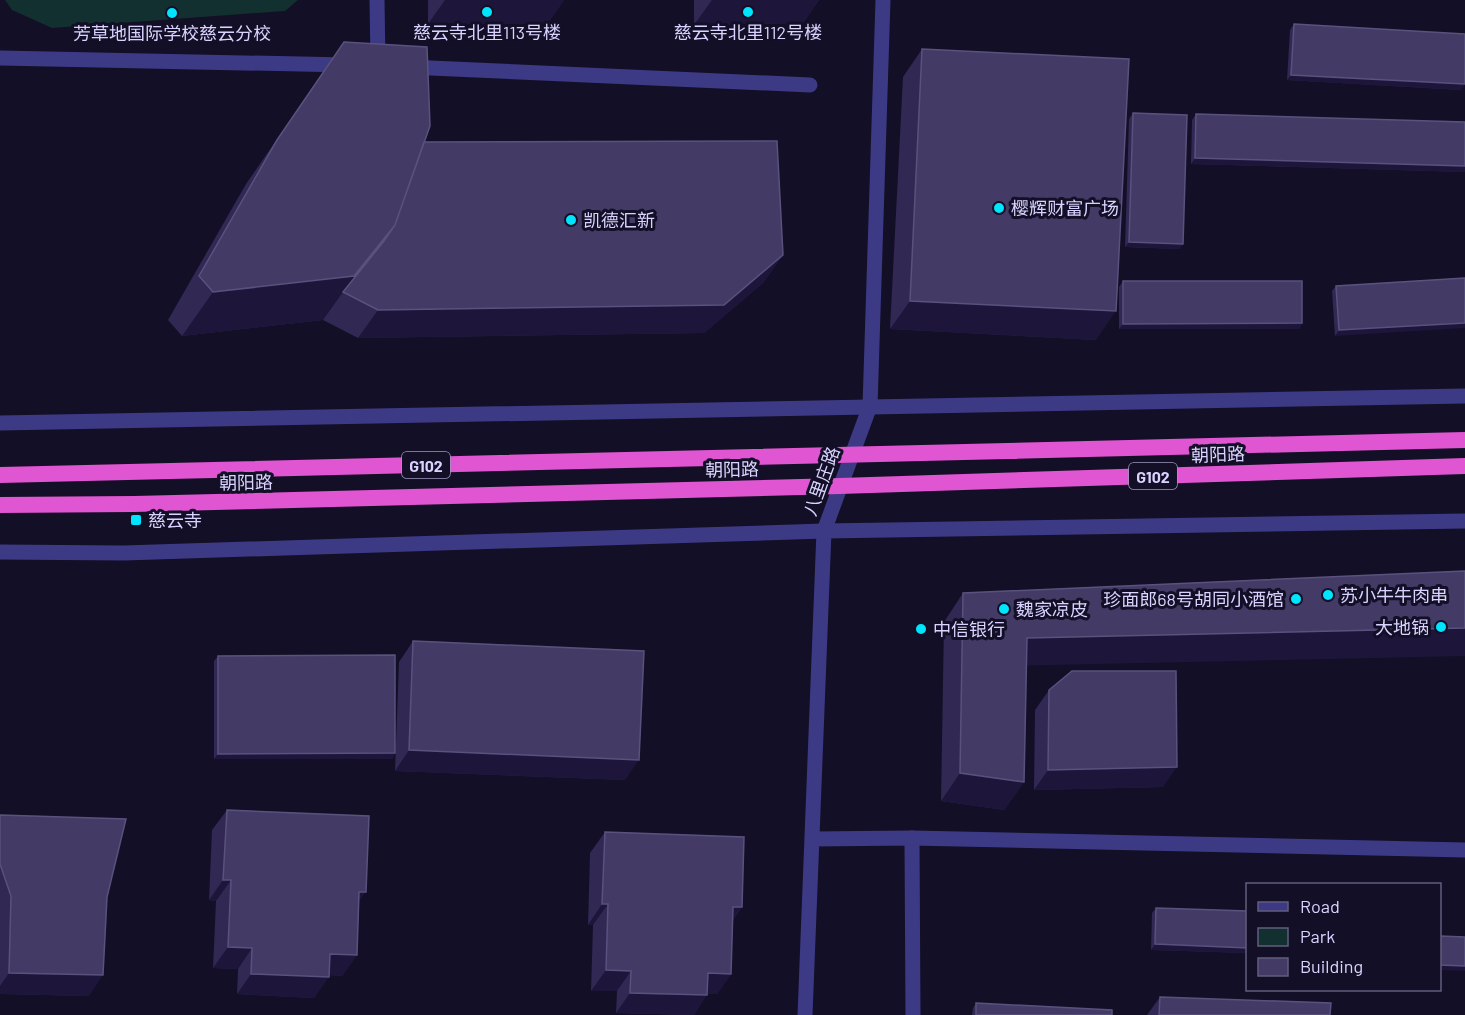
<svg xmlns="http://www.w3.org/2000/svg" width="1465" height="1015" viewBox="0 0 1465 1015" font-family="Barlow,'Noto Sans SC',sans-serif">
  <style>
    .green { fill: #12302f }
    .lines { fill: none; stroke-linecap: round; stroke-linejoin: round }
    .service { stroke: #3d3a85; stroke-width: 15 }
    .minor { stroke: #3d3a85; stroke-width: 15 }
    .tertiary { stroke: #3d3a85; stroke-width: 15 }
    .trunk { stroke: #e055d1; stroke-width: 16 }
    .wall { fill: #312854 }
    .shaded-wall { fill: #1d163a }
    .building { fill: #433a66; stroke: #5a527e; stroke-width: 1.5 }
    .poi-dot { fill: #00e5ff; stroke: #130f26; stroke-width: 2 }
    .labels { text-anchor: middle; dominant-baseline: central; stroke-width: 6; stroke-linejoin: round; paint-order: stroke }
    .shield { fill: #130f26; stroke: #9e99be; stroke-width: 1.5 }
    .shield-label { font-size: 16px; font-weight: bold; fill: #d9d4ff }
    .poi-label { font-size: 18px; fill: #d9d4ff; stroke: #130f26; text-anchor: start }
    .street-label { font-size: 18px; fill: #d9d4ff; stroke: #130f26 }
  </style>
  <rect width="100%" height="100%" fill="#130f26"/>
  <path class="green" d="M5 0H298L285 11 52 28 12 10Z"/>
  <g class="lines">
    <path class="service" d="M912 838 913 1015"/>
    <path class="minor" d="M377 0 378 63
      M0 58 348 65
      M408 67 810 85
      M812 839 912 838 1465 850
      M805 1015 824 531 870 406 883 0"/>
    <path class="tertiary" d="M0 423 1465 396
      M0 552 124 553 824 531 1465 521"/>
    <path class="trunk" d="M0 475 1465 440
      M0 505 134 504 840 486 1465 466"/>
  </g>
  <path class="wall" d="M428 0H564L547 24H428Z
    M694 0H819L803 23 694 25Z
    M1294 24 1465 84 1461 90 1287 80 1290 30Z
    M344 42 424 142 783 255 763 283 704 333 358 338 323 320 182 336 168 320 246 184Z
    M922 49 1096 340 890 329 903 77Z
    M1133 113 1183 244 1179 249 1125 247 1129 119Z
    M1196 114 1465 122V172L1191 164 1192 120Z
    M1465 278 1335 336 1332 291 1336 286Z
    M1123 281 1302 323 1299 329H1119V287Z
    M963 593 1024 782 1004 810 941 801 944 622Z
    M413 641 625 780 395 771 399 662Z
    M218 656 395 753 392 759H214V661Z
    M1049 690 1163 787 1034 790 1035 710Z
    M227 810 359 901 357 955 342 976 329 975 314 998 237 994 238 969 213 968 216 901 209 900 212 830Z
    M0 815 107 897 89 996 0 994Z
    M605 832 742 907 733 920 731 974 717 994H707L694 1015 616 1013 617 991H591L593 925H588L590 853Z
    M1156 908 1248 911V953L1151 950 1152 913Z
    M1160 997 1159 1015H1147Z
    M976 1003 1112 1015H972L973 1008Z"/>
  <path class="shaded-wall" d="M445 0H564L547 24H428Z
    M712 0H819L803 23 694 25Z
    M1291 75 1465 84 1461 90 1287 80Z
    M1195 158 1465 166V172L1191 164Z
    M395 225 364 269 343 292 323 320 182 336 213 292Z
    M1129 242 1183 244 1179 249 1125 247Z
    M783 255 763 283 704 333 358 338 378 310Z
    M910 301 1116 311 1096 340 890 329Z
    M1302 323 1299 329H1119L1123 324Z
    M1465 323V328L1335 336 1339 330Z
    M1465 628V656L1007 666 1027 638Z
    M409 750 639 760 625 780 395 771Z
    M395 753 392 759H214L218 754Z
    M1177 767 1163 787 1034 790 1048 770Z
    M960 773 1024 782 1004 810 941 801Z
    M223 880H231L216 901 209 900Z
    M359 892H366L351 912Z
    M602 904H608L593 925H588Z
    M733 907H742L727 928Z
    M1155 944 1248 948V953L1151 950Z
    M228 947 252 948 238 969 213 968Z
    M330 954 357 955 342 976 316 975Z
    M1440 965 1465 966V971L1440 970Z
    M606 970 631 971 617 991H591Z
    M9 973 103 975 89 996 0 994V986Z
    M708 973 731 974 717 994H694Z
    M251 974 329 977 314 998 237 994Z
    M630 993 707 995 694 1015 616 1013Z"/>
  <path class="building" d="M1294 24 1465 34V84L1291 75Z
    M344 42 427 47 430 126 395 225 354 276 213 292 199 276 277 140Z
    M922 49 1129 59 1116 311 910 301Z
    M1133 113 1187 115 1183 244 1129 242Z
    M1196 114 1465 122V166L1195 158Z
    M777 141 783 255 724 305 378 310 343 292 384 241 395 225 424 142Z
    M1465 278V323L1339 330 1336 286Z
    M1123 281H1302V323L1123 324Z
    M1465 571V628L1027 638 1024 782 960 773 963 593Z
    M413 641 644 651 639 760 409 750Z
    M395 655V753L218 754V656Z
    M1072 671H1176L1177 767 1048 770 1049 690Z
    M227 810 369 816 366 892H359L357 955 330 954 329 977 251 974 252 948 228 947 231 880H223Z
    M0 815 126 819 107 897 103 975 9 973 11 896 0 864Z
    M605 832 744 837 742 907H733L731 974 708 973 707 995 630 993 631 971 606 970 608 904H602Z
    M1156 908 1248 911V948L1155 944Z
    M1440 936 1465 937V966L1440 965Z
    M1160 997 1331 1003 1330 1015H1159Z
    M976 1003 1112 1010V1015H976Z"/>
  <g class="poi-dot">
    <circle cx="487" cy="12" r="6"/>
    <circle cx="748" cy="12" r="6"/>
    <circle cx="172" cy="13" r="6"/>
    <circle cx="999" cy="208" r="6"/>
    <circle cx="571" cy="220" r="6"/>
    <rect x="130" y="514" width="12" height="12" rx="3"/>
    <circle cx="1328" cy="595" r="6"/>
    <circle cx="1296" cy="599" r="6"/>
    <circle cx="1004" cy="609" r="6"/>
    <circle cx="1441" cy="627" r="6"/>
    <circle cx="921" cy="629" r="6"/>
  </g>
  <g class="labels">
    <g class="shield">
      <rect x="402" y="452" width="48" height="26" rx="4.5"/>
      <rect x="1129" y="463" width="48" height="26" rx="4.5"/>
    </g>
    <g class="shield-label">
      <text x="426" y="465">G102</text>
      <text x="1153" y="476">G102</text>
    </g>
    <g class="poi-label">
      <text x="487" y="32" text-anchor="middle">慈云寺北里113号楼</text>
      <text x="748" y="32" text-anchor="middle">慈云寺北里112号楼</text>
      <text x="172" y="33" text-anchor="middle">芳草地国际学校慈云分校</text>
      <text x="1011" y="208">樱辉财富广场</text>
      <text x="583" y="220">凯德汇新</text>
      <text x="148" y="520">慈云寺</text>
      <text x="1340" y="595">苏小牛牛肉串</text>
      <text x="1284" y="599" text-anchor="end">珍面郎68号胡同小酒馆</text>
      <text x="1016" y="609">魏家凉皮</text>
      <text x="1429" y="627" text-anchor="end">大地锅</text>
      <text x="933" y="629">中信银行</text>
    </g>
    <g class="street-label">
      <text transform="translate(1218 454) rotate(-2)">朝阳路</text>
      <text transform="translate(732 469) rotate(-1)">朝阳路</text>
      <text transform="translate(821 481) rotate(-70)">八里庄路</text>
      <text transform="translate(246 482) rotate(-1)">朝阳路</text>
    </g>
  </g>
  <rect x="1246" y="883" width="195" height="108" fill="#130f26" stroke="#625e7d" stroke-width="1.5"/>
  <rect x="1258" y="902" width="30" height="9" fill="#3d3a85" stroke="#625e7d" stroke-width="1.5"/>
  <text x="1300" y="913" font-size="18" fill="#d9d4ff">Road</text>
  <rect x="1258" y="928" width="30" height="18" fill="#12302f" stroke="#625e7d" stroke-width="1.5"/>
  <text x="1300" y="943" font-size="18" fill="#d9d4ff">Park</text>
  <rect x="1258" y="958" width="30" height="18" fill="#433a66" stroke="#625e7d" stroke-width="1.5"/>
  <text x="1300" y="973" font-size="18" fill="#d9d4ff">Building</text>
</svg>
